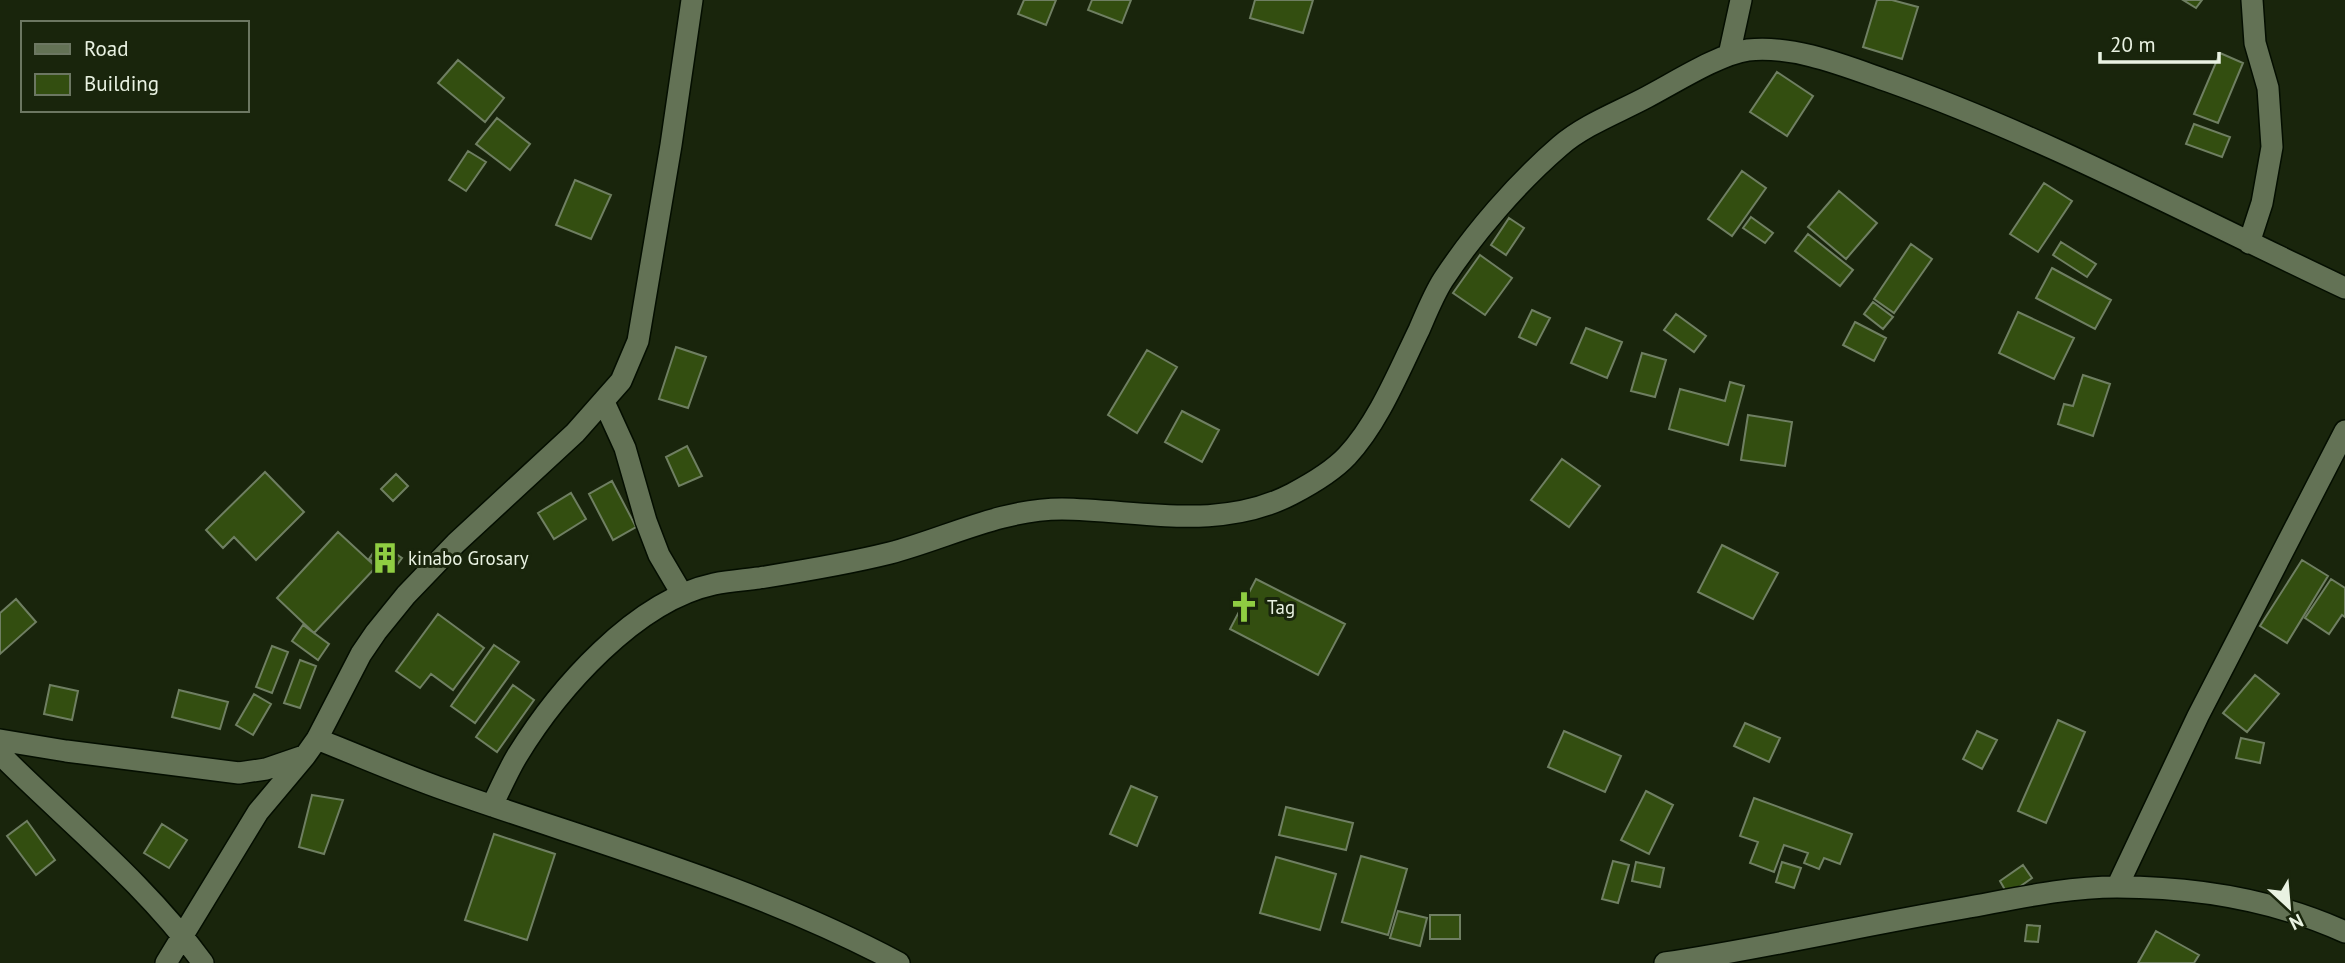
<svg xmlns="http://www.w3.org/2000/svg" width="2345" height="963" viewBox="0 0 2345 963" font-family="'PT Sans',sans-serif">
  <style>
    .building { fill: #334e10; stroke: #6f7f62; stroke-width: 2 }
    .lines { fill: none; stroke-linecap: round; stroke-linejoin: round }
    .street-casing { stroke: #040e00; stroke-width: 24 }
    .street { stroke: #637255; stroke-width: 21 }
    .labels { text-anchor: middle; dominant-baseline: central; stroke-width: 6; stroke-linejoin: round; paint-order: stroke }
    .poi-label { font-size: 19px; fill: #e9f2e2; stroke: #19250c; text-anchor: start }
  </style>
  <rect width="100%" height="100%" fill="#19250c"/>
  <path class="building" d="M1024 0H1056L1046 25 1018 14Z
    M1092 0H1131L1122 23 1088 10Z
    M1255 0H1313L1303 33 1250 18Z
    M1877 0H1892L1918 7 1902 59 1863 47Z
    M2183 0H2202L2196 8Z
    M2220 53 2243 63 2218 123 2194 114Z
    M458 60 504 98 485 122 438 83Z
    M1777 72 1813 96 1787 136 1750 112Z
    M497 118 530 144 510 170 476 144Z
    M2194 124 2230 137 2222 157 2186 144Z
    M468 151 486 162 466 191 449 180Z
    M1742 171 1766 188 1732 236 1708 219Z
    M575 180 611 195 591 239 556 225Z
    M2044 183 2072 201 2038 252 2010 234Z
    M1839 191 1877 223 1846 259 1808 227Z
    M1751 217 1773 233 1765 243 1743 228Z
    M1509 218 1524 228 1506 255 1491 245Z
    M1808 234 1853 270 1840 286 1795 251Z
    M2061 242 2096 264 2087 277 2053 255Z
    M1911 244 1932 259 1894 313 1874 299Z
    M1480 255 1512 278 1485 315 1453 293Z
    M2052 268 2111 300 2095 329 2036 298Z
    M1873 302 1893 317 1883 329 1864 314Z
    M1532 310 1550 318 1536 345 1519 337Z
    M2018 312 2074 338 2054 379 1999 353Z
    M1676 314 1706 336 1694 352 1664 330Z
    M1855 322 1886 338 1874 361 1843 345Z
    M1586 328 1622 342 1607 378 1571 363Z
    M676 347 706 357 688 408 659 399Z
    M1147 350 1177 367 1137 433 1108 415Z
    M1642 353 1666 360 1655 397 1631 391Z
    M2083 375 2110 384 2093 436 2058 424 2064 404 2073 406Z
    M1730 382 1744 386 1728 445 1669 429 1680 389 1725 401Z
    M1182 411 1219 430 1202 462 1165 442Z
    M1748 415 1792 422 1785 466 1741 460Z
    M687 446 702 476 679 486 666 457Z
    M1562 459 1600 486 1569 527 1531 500Z
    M265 472 304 512 256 560 234 537 223 548 206 530Z
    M396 474 408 486 393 501 381 489Z
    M612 481 636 527 613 540 589 494Z
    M571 493 586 519 554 539 538 513Z
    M338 532 376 567 314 633 277 598Z
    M380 543 402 558 391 573 369 559Z
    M1722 545 1778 573 1753 619 1698 592Z
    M2302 560 2328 576 2287 643 2260 626Z
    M1256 579 1345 624 1318 675 1230 629Z
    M2331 579 2345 588V617L2342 615 2329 634 2305 618Z
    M16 599 36 622 0 654V613Z
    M438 614 484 648 453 690 431 674 420 688 396 671Z
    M303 625 329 644 318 660 292 641Z
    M494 645 519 662 475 723 451 706Z
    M272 646 288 652 272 693 256 687Z
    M300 660 316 666 300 708 284 703Z
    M2255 675 2279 694 2247 732 2223 713Z
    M50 685 78 691 72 720 44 714Z
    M513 685 534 700 497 752 476 737Z
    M179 690 228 702 220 729 172 717Z
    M254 694 271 704 253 735 236 725Z
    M2058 720 2085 732 2046 823 2018 811Z
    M1745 723 1780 738 1769 762 1734 746Z
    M1564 731 1621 756 1605 792 1548 767Z
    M1977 731 1997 740 1982 769 1963 759Z
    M2241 738 2264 743 2260 763 2236 758Z
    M1131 786 1157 797 1137 846 1110 834Z
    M1646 791 1673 805 1649 854 1621 840Z
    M312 795 343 800 324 854 299 847Z
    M1754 798 1852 834 1840 864 1824 858 1819 869 1804 863 1808 853 1784 845 1774 872 1750 863 1758 842 1740 836Z
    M1286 807 1353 823 1346 850 1279 835Z
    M27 821 55 860 36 875 7 836Z
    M162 824 187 840 169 868 144 853Z
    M494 834 555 854 527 940 465 920Z
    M1361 856 1407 869 1388 935 1342 922Z
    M1276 857 1336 874 1320 930 1260 913Z
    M1613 861 1629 865 1618 903 1602 899Z
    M1636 862 1664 868 1660 887 1632 881Z
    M1782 862 1801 868 1794 888 1776 882Z
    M2023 865 2032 878 2008 895 2000 881Z
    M1398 911 1427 918 1420 946 1390 938Z
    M1430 915H1460V939H1430Z
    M2027 925 2040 926 2038 942 2025 941Z
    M2156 931 2199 955 2194 963H2138Z"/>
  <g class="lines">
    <defs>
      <path id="street" d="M1729 55 1741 0
        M2249 243 2262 203 2272 147 2268 88 2255 43 2252 0
        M604 402 625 448 646 521 659 555 682 594
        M317 739C360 756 403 775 446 790 599 844 755 886 899 963
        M0 740 66 751 239 773 266 769 301 757
        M0 754C69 823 146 884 203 963
        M492 806C500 789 508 771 517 756 558 689 635 601 714 584 729 581 744 580 759 578 803 571 846 564 890 553 947 538 1001 509 1062 509 1139 510 1219 532 1292 494 1311 484 1332 472 1347 456 1378 423 1399 371 1419 330 1426 314 1433 296 1443 280 1474 233 1517 183 1560 146 1584 125 1619 112 1647 97 1674 83 1719 54 1748 50 1795 45 1845 66 1888 81 2045 137 2194 217 2345 288
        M2117 887 2198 716 2345 431
        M166 963 258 812 305 756 317 739 361 654 376 632 406 595 456 543 575 433 621 381 638 341 671 145 692 0
        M1665 963C1765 948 1864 925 1964 908 2014 899 2065 887 2117 887 2194 887 2274 900 2345 932"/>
    </defs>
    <use href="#street" class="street-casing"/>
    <use href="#street" class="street"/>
  </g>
  <defs>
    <symbol id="building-bare" viewBox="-9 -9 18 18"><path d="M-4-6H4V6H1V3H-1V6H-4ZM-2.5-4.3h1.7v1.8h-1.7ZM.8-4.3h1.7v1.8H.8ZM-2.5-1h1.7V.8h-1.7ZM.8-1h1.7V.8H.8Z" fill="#8fcd42" stroke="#19250c" stroke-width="2.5" paint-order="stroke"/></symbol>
    <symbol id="church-bare" viewBox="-9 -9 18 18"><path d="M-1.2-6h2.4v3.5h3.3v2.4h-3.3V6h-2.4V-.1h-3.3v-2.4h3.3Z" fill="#8fcd42" stroke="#19250c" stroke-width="2.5" paint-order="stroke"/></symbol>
  </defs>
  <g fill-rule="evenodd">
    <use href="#building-bare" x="363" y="536" width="44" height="44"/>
    <use href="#church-bare" x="1222" y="585" width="44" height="44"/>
  </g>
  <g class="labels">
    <g class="poi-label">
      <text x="408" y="558">kinabo Grosary</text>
      <text x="1267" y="607">Tag</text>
    </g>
  </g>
  <rect x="21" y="21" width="228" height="91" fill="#19250c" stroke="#6c7762" stroke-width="2"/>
  <rect x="35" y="44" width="35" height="10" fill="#637255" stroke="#6c7762" stroke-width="2"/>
  <text x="84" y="56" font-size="21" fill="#e9f2e2">Road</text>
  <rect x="35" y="74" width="35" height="21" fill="#334e10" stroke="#6c7762" stroke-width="2"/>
  <text x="84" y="91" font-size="21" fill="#e9f2e2">Building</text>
  <g transform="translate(2289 907) rotate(154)" stroke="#19250c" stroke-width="5" paint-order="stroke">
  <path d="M0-5L12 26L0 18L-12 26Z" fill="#e9f2e2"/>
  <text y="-10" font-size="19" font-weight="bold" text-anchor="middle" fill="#e9f2e2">N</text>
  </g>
  <path d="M2100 52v10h119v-10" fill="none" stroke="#e9f2e2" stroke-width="3.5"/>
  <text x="2110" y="52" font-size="21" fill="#e9f2e2" stroke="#19250c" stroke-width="5" paint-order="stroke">20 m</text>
</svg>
